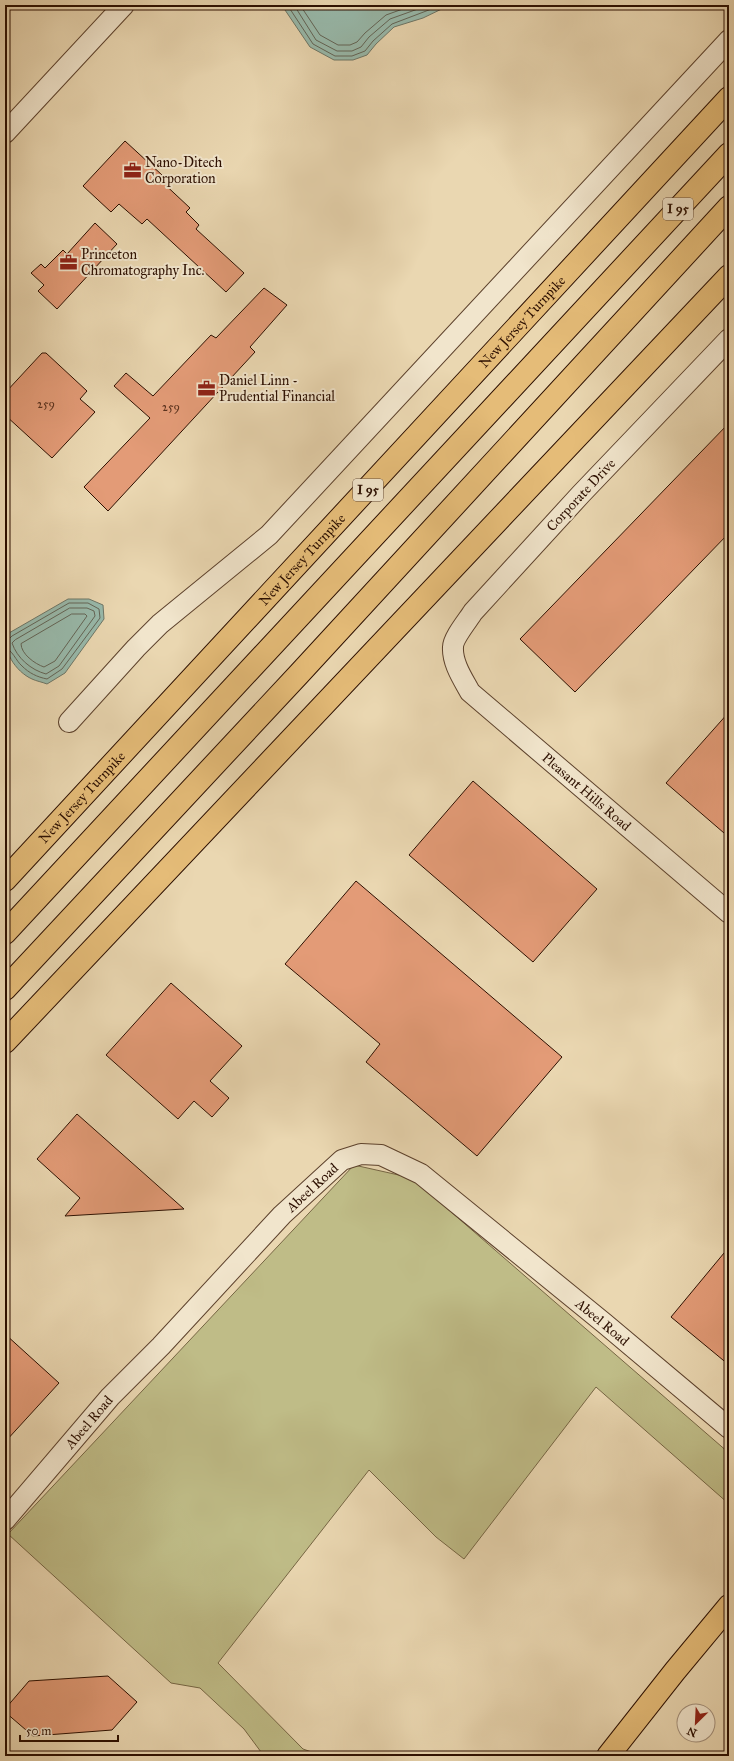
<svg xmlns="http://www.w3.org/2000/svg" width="734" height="1761" viewBox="0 0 734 1761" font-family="'IM FELL Great Primer',serif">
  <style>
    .green { fill: #bfbc87; stroke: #766644 }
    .water { fill: #98baac; stroke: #6d7667 }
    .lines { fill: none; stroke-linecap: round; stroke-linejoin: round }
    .shore { stroke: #626456; stroke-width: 1 }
    .building { fill: #e39b77; stroke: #2c0f00 }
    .minor-casing { stroke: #5c412c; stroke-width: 22 }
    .major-casing { stroke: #2c0f00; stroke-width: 24 }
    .highway-casing { stroke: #2c0f00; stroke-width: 24 }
    .minor { stroke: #f1e5cc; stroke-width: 20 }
    .major { stroke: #e5bc78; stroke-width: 22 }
    .highway { stroke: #e5bc78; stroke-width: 22 }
    .labels { text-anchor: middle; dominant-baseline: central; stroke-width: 4; stroke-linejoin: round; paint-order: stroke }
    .number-label { font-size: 12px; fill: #5a321e }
    .shield { fill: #f1e5cc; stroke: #674f3d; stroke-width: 1 }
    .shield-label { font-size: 13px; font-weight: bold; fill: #2c0f00 }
    .poi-label { font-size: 14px; fill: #2c0f00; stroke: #f1e5cc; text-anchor: start }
    .street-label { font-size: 14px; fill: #2c0f00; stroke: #f1e5cc }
  </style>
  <rect width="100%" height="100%" fill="#ead7b1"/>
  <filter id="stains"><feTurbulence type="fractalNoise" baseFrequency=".005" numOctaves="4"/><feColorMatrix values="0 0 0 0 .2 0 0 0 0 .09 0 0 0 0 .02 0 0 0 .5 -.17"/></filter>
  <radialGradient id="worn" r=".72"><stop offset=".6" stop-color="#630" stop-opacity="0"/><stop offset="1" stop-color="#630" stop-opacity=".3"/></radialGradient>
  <path class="green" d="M354 1165 412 1178 729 1453V1504L596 1387 464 1559 436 1537 369 1470 218 1663 303 1749 323 1756H264L244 1729 200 1688 171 1683 8 1534Z"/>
  <path class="water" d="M285 5H450L423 18 394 27 376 44 367 55 353 60H334L310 47 285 10Z
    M68 599H89L103 605 104 619 65 673 47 684C42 682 36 681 32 679 16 672 0 649 9 633Z"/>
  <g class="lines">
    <path class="shore" d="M289 5 290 9 313 44 335 56H352L365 51 373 41 392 24 442 5
      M294 5 316 40 337 51H352L361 47 369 37 390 19 429 5
      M300 5 320 35 338 45H350L357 42 365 33 386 15 414 5
      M70 608H87L94 611 95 616 59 666 46 674C31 670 17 658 12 643L15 640Z
      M72 614H85L87 616 55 661 44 667C35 664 21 654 21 644Z
      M5 640H8L12 636 69 603H88L99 609 100 618 62 669 47 679C37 677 29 673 22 666 16 661 12 649 5 648"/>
  </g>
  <path class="building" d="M125 141 162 175 159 179 190 208 186 212 199 225 196 229 244 273 226 292 147 219 142 224 119 204 111 212 83 186Z
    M95 223 117 244 57 309 38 291 44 285 31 273 41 264 45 268 63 250 67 254Z
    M264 288 287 305 250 347 255 352 108 511 84 487 150 418 114 386 126 373 153 396 211 335 216 338Z
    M42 353H46L87 391 80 399 95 412 52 458 5 415V393Z
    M729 423V533L575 692 520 639Z
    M729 712V827L724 833 666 783Z
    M473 781 597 889 533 962 409 855Z
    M356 881 562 1057 477 1156 366 1062 380 1044 285 964Z
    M171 983 242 1046 210 1081 229 1098 212 1117 194 1101 178 1119 106 1055Z
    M77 1114 184 1209 65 1216 80 1198 37 1159Z
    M729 1247V1365L671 1317Z
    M5 1334 59 1383 5 1442Z
    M108 1676 137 1702 112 1730 33 1736 5 1712V1709L29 1681Z"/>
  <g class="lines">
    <defs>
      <g id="minor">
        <path d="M5 133 124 5"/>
        <path id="s1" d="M729 339 581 494 473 612C468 620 453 638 453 647 452 663 463 679 470 692L729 913"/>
        <path d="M69 722 136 648 160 624 269 535 729 40"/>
        <path id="s2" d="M5 1520 110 1397 161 1346 282 1215 342 1160 361 1154 381 1155 421 1174 604 1323 729 1428"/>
      </g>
      <path id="major" d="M608 1756 675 1671 729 1606"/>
      <g id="highway">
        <path id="s3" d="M5 880 729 98"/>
        <path d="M5 933 729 154"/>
        <path d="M5 989 299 674 729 207"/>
        <path d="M5 1042 729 276"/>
      </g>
    </defs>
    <use href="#minor" class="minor-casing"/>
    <use href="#major" class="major-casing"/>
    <use href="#highway" class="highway-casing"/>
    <use href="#minor" class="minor"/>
    <use href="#major" class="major"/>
    <use href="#highway" class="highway"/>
  </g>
  <defs>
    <symbol id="office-bare" viewBox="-9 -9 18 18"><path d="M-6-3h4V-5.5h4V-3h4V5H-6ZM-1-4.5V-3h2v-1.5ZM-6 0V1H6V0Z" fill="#8f2418" stroke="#f1e5cc" stroke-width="2.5" paint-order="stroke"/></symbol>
  </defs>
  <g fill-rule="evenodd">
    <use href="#office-bare" x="120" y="158" width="25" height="25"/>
    <use href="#office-bare" x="56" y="250" width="25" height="25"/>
    <use href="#office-bare" x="194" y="376" width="25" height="25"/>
  </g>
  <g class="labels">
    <g class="number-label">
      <text x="46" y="404">259</text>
      <text x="171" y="407">259</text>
    </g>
    <g class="shield">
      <rect x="663" y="198" width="30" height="22" rx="3"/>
      <rect x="353" y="479" width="30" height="22" rx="3"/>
    </g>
    <g class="shield-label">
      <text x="678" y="209">I 95</text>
      <text x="368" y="490">I 95</text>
    </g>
    <g class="poi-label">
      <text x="145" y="162">Nano-Ditech<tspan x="145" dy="16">Corporation</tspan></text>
      <text x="81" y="254">Princeton<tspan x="81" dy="16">Chromatography Inc.</tspan></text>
      <text x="219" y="380">Daniel Linn -<tspan x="219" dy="16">Prudential Financial</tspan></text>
    </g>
    <g class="street-label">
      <text stroke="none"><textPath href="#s3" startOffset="761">New Jersey Turnpike</textPath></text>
      <text transform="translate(581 495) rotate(-47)">Corporate Drive</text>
      <text stroke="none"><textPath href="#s3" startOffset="437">New Jersey Turnpike</textPath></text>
      <text stroke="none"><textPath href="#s1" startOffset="617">Pleasant Hills Road</textPath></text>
      <text stroke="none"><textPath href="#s3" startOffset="113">New Jersey Turnpike</textPath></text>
      <text stroke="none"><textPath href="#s2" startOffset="453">Abeel Road</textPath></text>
      <text stroke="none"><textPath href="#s2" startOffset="812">Abeel Road</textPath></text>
      <text stroke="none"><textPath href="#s2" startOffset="129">Abeel Road</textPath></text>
    </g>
  </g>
  <rect width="734" height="1761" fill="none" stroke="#ead7b1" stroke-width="20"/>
  <rect x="6" y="6" width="722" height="1749" fill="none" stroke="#2c0f00" stroke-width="2"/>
  <rect x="10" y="10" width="714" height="1741" fill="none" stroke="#2c0f00"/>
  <g transform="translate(696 1723) rotate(204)"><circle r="19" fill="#f1e5cc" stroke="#a28f7a"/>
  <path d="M0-3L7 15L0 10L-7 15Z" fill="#8f2418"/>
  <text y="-6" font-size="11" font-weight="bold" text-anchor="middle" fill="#2c0f00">N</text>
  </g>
  <path d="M20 1735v6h98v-6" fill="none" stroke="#2c0f00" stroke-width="2"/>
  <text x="26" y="1735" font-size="12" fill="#2c0f00" stroke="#f1e5cc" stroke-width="3" paint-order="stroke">50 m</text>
  <rect width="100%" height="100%" filter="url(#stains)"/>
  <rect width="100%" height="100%" fill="url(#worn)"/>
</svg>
